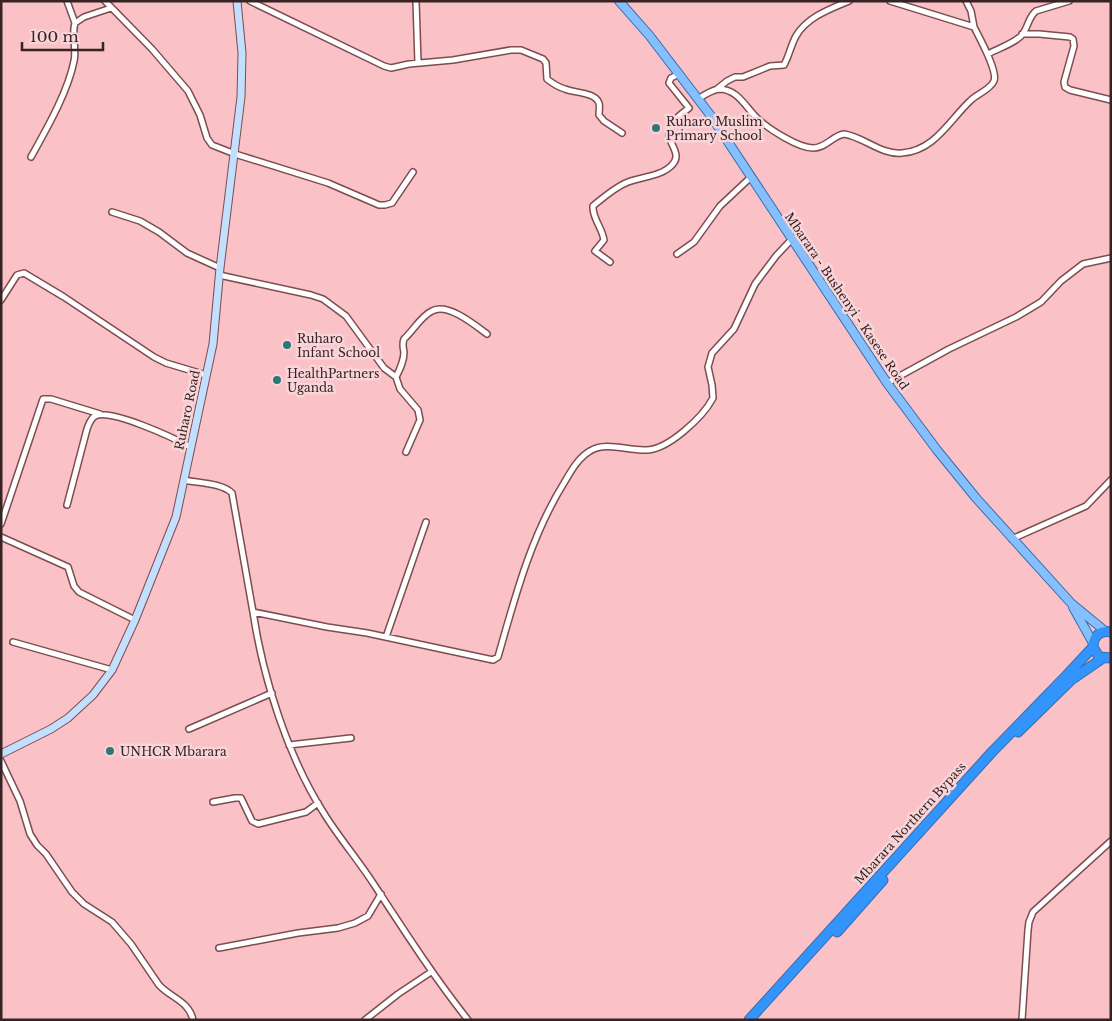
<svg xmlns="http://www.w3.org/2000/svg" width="1112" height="1021" viewBox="0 0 1112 1021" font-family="'Libre Baskerville',serif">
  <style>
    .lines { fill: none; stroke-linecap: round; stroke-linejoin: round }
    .street-casing { stroke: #7c4c51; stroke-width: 8 }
    .secondary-casing { stroke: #7c4c51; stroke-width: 9 }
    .primary-casing { stroke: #346db0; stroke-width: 10 }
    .highway-casing { stroke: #346db0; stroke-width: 11 }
    .street { stroke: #fff; stroke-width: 5 }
    .secondary { stroke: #c2dffe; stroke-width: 7 }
    .primary { stroke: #85bffd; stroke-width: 8 }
    .highway { stroke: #3395fc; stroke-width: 9 }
    .poi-dot { fill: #2e7775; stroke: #f8d5d8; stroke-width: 2 }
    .labels { text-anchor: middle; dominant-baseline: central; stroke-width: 5; stroke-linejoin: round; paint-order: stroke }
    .poi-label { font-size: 12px; fill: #372224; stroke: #f8d5d8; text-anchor: start }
    .street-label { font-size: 12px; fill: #372224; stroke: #f8d5d8 }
  </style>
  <rect width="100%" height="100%" fill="#fac1c6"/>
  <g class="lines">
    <defs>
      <path id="street" d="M67 1 75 23
        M105 1 152 49 188 91 200 115 207 138 212 145 235 154 328 183 379 205H385L392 203 413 172
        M250 1 384 66 391 68 409 64 453 60 511 50H521L543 59 546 63 547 79C552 83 558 87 565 89 574 93 595 92 599 103 600 106 599 111 599 115L604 121 622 133
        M416 1 418 63
        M966 1 971 11 974 27
        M1022 34H1039L1070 37 1073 39 1074 46 1064 82 1065 87 1070 90 1111 100
        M988 54C999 48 1013 44 1021 36 1028 29 1028 17 1036 11L1069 1
        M717 89 727 81 735 77H743L770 66 784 65C789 56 791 45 796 36 807 17 830 9 849 1
        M698 99C704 95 712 90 719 89 738 89 746 108 758 119 769 129 798 148 813 148 826 148 832 136 844 134 864 137 881 155 902 153 934 151 949 121 970 101 977 94 990 90 994 81 998 71 979 37 974 27L890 1
        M31 157C46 130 68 92 74 61 77 49 71 35 75 23L84 17 111 8
        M112 212 140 221 159 232 187 253 220 268
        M677 254 694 242 720 206 751 177
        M610 262 595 251 604 240C602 227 592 218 593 206 604 197 615 187 628 182 641 177 661 176 671 166 683 155 670 146 669 135 668 123 681 114 689 108L669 83 671 78 679 74
        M219 275 311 295 323 299 346 316 384 368 396 377 400 389 418 410 420 420 406 452
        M1 300 17 275 24 273 64 297 154 357 166 363 206 375
        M396 377C400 369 404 361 404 352 403 347 402 344 404 339 413 331 421 316 432 311 447 302 475 325 487 334
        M887 383 949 349 1016 317 1041 302 1061 281 1083 264 1111 258
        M184 480C198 483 222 483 232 493L253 612 327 627 367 633 493 660 498 657C515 597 531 536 564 483 571 471 578 458 590 451 606 441 628 451 646 450 668 450 703 417 713 398L712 385 708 367 712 353 734 329 755 284 776 256 792 239
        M67 505 87 429C89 424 90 419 95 416 110 408 174 438 190 447
        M1 524 43 399H51L100 414
        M1 537 68 567 74 586 79 592 135 620
        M1012 539 1086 506 1111 480
        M253 612C263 678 288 758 325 815 340 839 359 861 375 886 405 932 434 977 468 1020
        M386 637 426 522
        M13 642 112 670
        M189 729 272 693
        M289 745 351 738
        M1 761 20 801 30 834 37 845 46 854 72 892 84 904 112 922 131 944 159 985C171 998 189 1001 193 1020
        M213 802 235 798H241L252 821 258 824 306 812 318 803
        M219 948 298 933 338 928 355 923 368 916 381 894
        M365 1020 398 994 431 972
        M1022 1020 1028 930 1029 922 1033 912 1111 841"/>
      <path id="secondary" d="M1 754 51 729 68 718 93 695 112 670 135 620 176 517 213 344 220 268 241 97 242 53 237 1"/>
      <path id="primary" d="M619 1 649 35 711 116 887 383 937 450 976 498 1071 603 1105 631
        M1073 607 1093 643"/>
      <path id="highway" d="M1111 632C1100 630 1093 636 1093 647L1099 657 1111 658
        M1018 732 1071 680 1103 658
        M837 932 883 880
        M749 1020 992 752 1065 677 1093 647"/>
    </defs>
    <use href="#street" class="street-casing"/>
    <use href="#secondary" class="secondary-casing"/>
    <use href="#primary" class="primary-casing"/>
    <use href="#highway" class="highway-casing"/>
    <use href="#street" class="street"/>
    <use href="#secondary" class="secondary"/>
    <use href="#primary" class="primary"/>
    <use href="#highway" class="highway"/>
  </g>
  <g class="poi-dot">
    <circle cx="656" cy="128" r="5"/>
    <circle cx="287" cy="345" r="5"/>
    <circle cx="277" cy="380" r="5"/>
    <circle cx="110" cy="751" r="5"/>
  </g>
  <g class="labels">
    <g class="poi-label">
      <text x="666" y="121">Ruharo Muslim<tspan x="666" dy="14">Primary School</tspan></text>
      <text x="297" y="338">Ruharo<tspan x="297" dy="14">Infant School</tspan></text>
      <text x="287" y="373">HealthPartners<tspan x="287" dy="14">Uganda</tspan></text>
      <text x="120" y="751">UNHCR Mbarara</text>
    </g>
    <g class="street-label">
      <text transform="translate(847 301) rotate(56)">Mbarara - Bushenyi - Kasese Road</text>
      <text transform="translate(187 410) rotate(-78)">Ruharo Road</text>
      <text transform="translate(910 823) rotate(-48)">Mbarara Northern Bypass</text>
    </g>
  </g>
  <rect width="1112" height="1021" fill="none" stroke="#372224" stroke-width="5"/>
  <path d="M22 42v8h81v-8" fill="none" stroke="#372224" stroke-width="2.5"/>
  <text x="30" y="42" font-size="15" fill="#372224" stroke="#f8d5d8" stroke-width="4" paint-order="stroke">100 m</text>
</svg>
